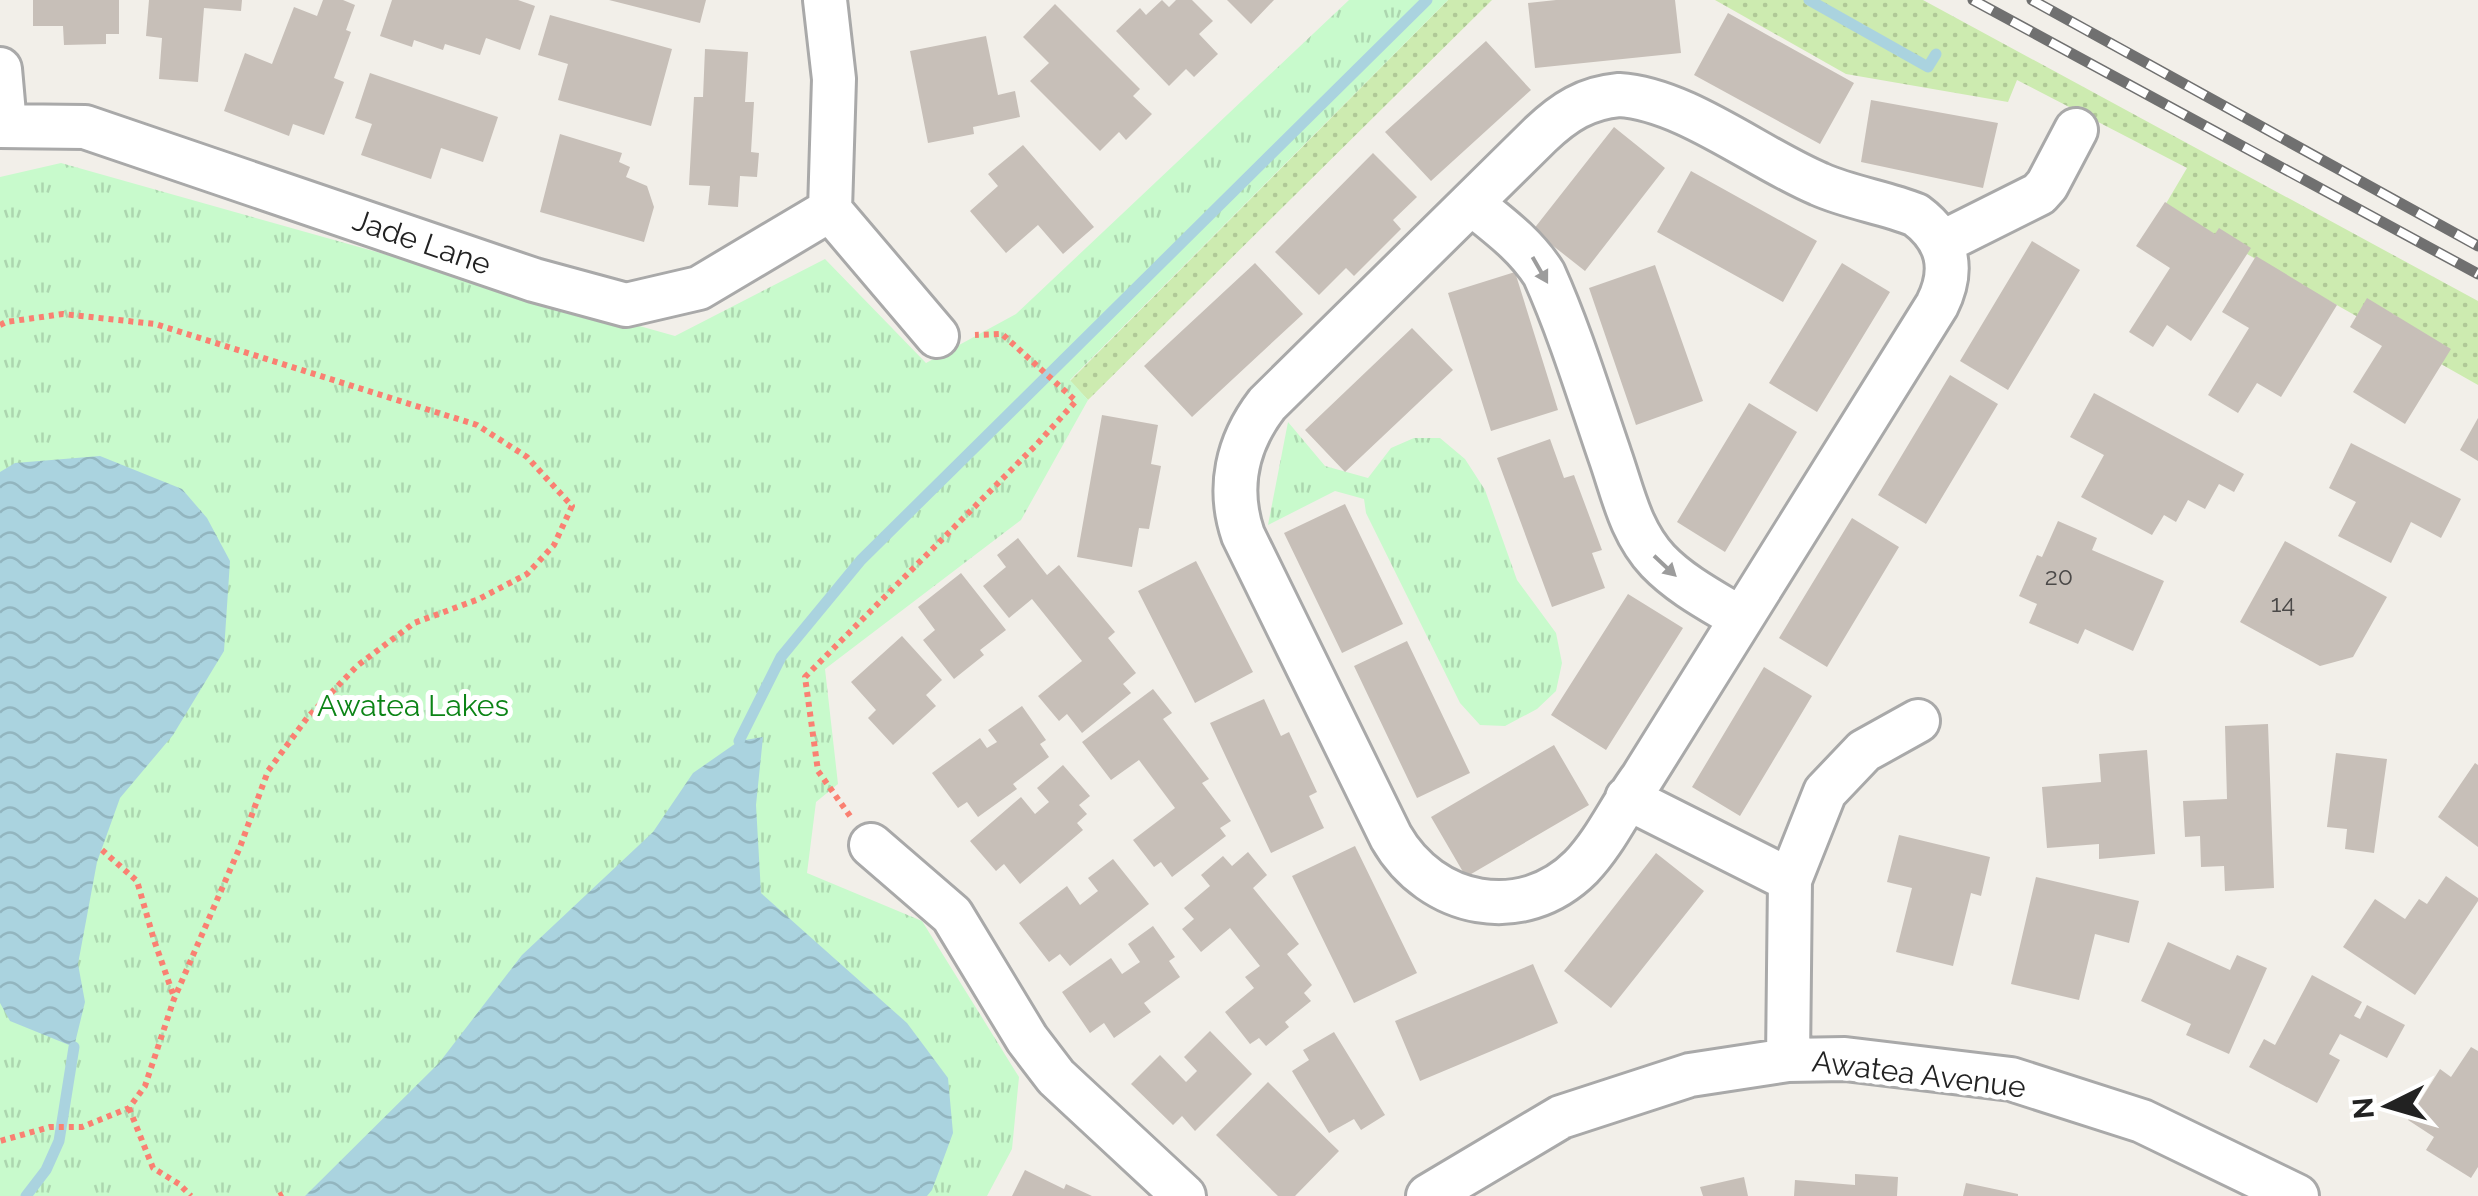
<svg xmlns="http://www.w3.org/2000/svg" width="2478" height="1196" viewBox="0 0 2478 1196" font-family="Raleway,sans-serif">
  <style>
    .grass { fill: url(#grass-dots) }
    .park { fill: url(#park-tufts) }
    .water { fill: url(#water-waves) }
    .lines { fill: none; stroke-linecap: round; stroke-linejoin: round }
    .stream { stroke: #aad3df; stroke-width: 11 }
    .building { fill: #c7bfb8 }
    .minor-casing { stroke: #a9a9a9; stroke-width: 48 }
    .path { stroke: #fa8072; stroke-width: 6; stroke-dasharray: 5 5; stroke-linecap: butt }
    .minor { stroke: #fff; stroke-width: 42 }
    .rail-casing { stroke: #707070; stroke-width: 11 }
    .rail { stroke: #fff; stroke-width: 8; stroke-dasharray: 22; stroke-linecap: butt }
    .oneway { fill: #9c9c9c }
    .labels { text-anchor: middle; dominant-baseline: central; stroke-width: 10; stroke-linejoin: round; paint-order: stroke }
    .number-label { font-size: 25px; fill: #4b4948 }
    .street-label { font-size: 30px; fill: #222; stroke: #fff }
    .park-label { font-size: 30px; fill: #0c8416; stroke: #fff }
  </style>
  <defs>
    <pattern id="grass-dots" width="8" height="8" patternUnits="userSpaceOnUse" patternTransform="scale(2.5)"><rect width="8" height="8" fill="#cdebb0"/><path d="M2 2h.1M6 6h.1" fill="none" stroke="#b0c997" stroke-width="1.8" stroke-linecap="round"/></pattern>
    <pattern id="park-tufts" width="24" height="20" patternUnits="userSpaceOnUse" patternTransform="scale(2.5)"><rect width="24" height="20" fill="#c8facc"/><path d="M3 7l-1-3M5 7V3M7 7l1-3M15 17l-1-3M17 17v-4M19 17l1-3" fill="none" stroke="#acd6af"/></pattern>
    <pattern id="water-waves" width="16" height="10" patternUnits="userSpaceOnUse" patternTransform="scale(2.5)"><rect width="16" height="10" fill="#aad3df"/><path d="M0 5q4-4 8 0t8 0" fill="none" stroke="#92b5bf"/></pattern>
  </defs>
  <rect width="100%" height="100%" fill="#f2efe9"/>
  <path class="grass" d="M1448 0H1492L1088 400 1070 381Z
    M1715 0H1923L2478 301V385L2164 207 2187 168 2017 80 2008 102 1846 74Z"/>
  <path class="park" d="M1349 0H1448L1070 380 1088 400 1021 520 825 669 838 784 816 802 807 873 922 921 1019 1077 1012 1149 987 1196H0V177L61 163 675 336 825 259 926 363 1016 314Z
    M1288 422 1325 466 1368 478 1391 448 1414 438H1440L1465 459 1485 490 1517 580 1556 633 1562 663 1556 691 1537 709 1505 726 1480 725 1460 703 1366 513 1364 499 1335 491 1268 525Z"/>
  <path class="water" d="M100 456 182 489 207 518 230 561 224 651 173 735 120 798 97 862 78 964 85 1002 74 1047 10 1021 0 1003V472L15 463Z
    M763 737 756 805 761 893 907 1023 948 1078 953 1133 932 1190 927 1196H305L439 1063 522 955 653 832 693 773 739 741Z"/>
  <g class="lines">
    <path class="stream" d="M1809 0 1928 67 1936 54
      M739 741 781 657 861 560 1427 0
      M26 1196 46 1170 59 1141 74 1047"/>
  </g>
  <path class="building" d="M33 0H119V34H106V44L64 45 63 26H33Z
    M149 0H242L241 11 204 8 198 82 159 79 162 38 146 36Z
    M323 0H343L355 5 346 30 351 32 334 78 344 82 324 135 293 124 289 136 224 111 245 53 272 64 294 7 317 16Z
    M392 0H518L535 6 520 50 486 38 480 55 445 44 443 50 414 40 412 47 380 36Z
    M609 0H706L700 23Z
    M1162 0 1169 7 1176 0H1192L1213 21 1199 34 1218 54 1194 77 1186 69 1169 86 1116 31 1140 8 1146 15Z
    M1227 0H1274L1251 24Z
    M1556 0H1675L1681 53 1535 68 1528 3Z
    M1055 4 1140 89 1133 96 1152 114 1126 140 1119 132 1100 151 1030 81 1049 63 1023 37Z
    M1728 13 1854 83 1820 144 1694 75Z
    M550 15 672 49 651 126 558 100 568 64 538 55Z
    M986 36 998 95 1015 91 1020 117 973 127 974 134 928 143 910 51Z
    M1486 41 1531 90 1431 181 1385 132Z
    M705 49 748 52 745 102H754L751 152 759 153 757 177 740 176 738 207 708 205 710 186 689 185 694 97H703Z
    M370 73 498 117 483 162 441 148 431 179 361 155 372 124 355 118Z
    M1871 100 1998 123 1983 188 1861 162Z
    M1614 127 1665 168 1585 271 1533 230Z
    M560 134 622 153 619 162 630 167 626 177 647 186 654 207 644 242 540 212Z
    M1023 145 1094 227 1063 254 1038 225 1006 253 970 211 998 186 988 174Z
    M1373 153 1417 197 1393 220 1401 229 1354 276 1346 268 1319 295 1275 252Z
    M1691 171 1817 241 1783 302 1657 232Z
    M2165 202 2215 234 2219 228 2251 248 2191 341 2167 325 2153 347 2129 332 2170 268 2136 246Z
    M2032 241 2080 270 2008 390 1960 361Z
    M2256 256 2337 305 2281 397 2257 383 2238 413 2208 395 2249 328 2222 312Z
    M1255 263 1303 314 1192 417 1144 366Z
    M1842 263 1890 292 1817 412 1769 383Z
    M1655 265 1703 401 1636 425 1589 288Z
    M1515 272 1558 410 1491 431 1448 293Z
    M2367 298 2451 349 2405 424 2353 392 2382 346 2350 327Z
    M1412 328 1453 370 1345 472 1305 430Z
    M1950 375 1998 404 1926 524 1878 495Z
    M2094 393 2244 474 2234 492 2219 484 2205 509 2188 500 2176 522 2164 515 2152 535 2081 497 2104 455 2070 437Z
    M1749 403 1797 432 1725 552 1677 522Z
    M1102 415 1158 425 1151 464 1161 466 1149 529 1139 528 1132 567 1077 557Z
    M2478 418V461L2460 450Z
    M1550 439 1564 478 1574 475 1602 550 1592 553 1605 588 1552 607 1497 458Z
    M2351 443 2461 499 2441 538 2411 522 2391 563 2338 536 2356 502 2329 488Z
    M1345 504 1403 624 1342 653 1284 533Z
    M1852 518 1899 547 1827 667 1779 638Z
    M2058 521 2097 538 2092 550 2164 581 2133 651 2085 629 2078 644 2029 623 2037 604 2019 596 2037 555 2042 557Z
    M1018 538 1047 575 1059 565 1115 632 1108 638 1136 673 1123 684 1131 693 1082 733 1067 714 1059 721 1038 696 1082 661 1032 599 1009 618 983 586 1006 567 997 555Z
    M2285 541 2387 597 2353 657 2320 666 2240 622Z
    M1196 561 1253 672 1195 703 1138 591Z
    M961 573 1006 630 980 650 984 655 954 679 923 640 935 630 918 607Z
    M1628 594 1683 628 1606 750 1551 715Z
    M902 636 942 680 926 695 936 706 893 745 868 718 876 710 851 682Z
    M1407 641 1470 773 1417 798 1354 666Z
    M1764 667 1812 696 1740 816 1692 787Z
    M1153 689 1172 713 1163 719 1209 779 1202 783 1231 821 1220 828 1226 836 1172 877 1161 862 1154 867 1133 840 1175 808 1139 760 1111 780 1082 742Z
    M1264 699 1281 736 1289 732 1317 792 1309 796 1324 828 1271 853 1210 723Z
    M1022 706 1046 740 1040 744 1049 757 1013 784 1017 789 978 817 967 802 958 808 932 773 980 738 987 748 997 742 988 730Z
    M2268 724 2274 888 2225 891 2224 866 2201 867 2200 836 2185 837 2183 801 2227 799 2225 726Z
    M1554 745 1589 805 1466 877 1431 817Z
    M2147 750 2155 854 2099 859V844L2047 848 2042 787 2101 782 2099 754Z
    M2336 753 2387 759 2374 853 2345 849 2347 829 2327 827Z
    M2475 763 2478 765V847L2438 817Z
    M1063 765 1090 796 1079 805 1087 814 1077 823 1083 830 1020 884 1004 864 996 871 970 841 1021 797 1035 814 1049 802 1037 788Z
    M1899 835 1990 857 1981 896 1971 893 1953 966 1896 952 1912 888 1887 882Z
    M1355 846 1417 973 1354 1003 1292 876Z
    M1248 852 1267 875 1253 888 1299 944 1287 954 1312 985 1304 993 1311 1001 1285 1022 1289 1027 1266 1046 1259 1038 1250 1044 1225 1012 1254 988 1245 977 1260 966 1230 928 1201 952 1182 929 1194 919 1184 908 1210 886 1201 875 1223 856 1232 866Z
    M1656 853 1704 891 1611 1008 1564 971Z
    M1113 859 1149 904 1070 966 1060 954 1049 962 1019 923 1067 886 1080 905 1098 891 1088 878Z
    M2446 876 2478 898V901L2415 995 2343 947 2375 899 2405 919 2419 899 2427 904Z
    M2036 877 2139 901 2129 943 2095 934 2079 1000 2011 984Z
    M1153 926 1175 957 1169 961 1180 977 1144 1003 1151 1012 1114 1038 1104 1023 1090 1033 1062 992 1111 958 1122 974 1140 962 1128 944Z
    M2168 942 2230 970 2237 955 2267 968 2229 1054 2186 1035 2191 1024 2141 1001Z
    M1533 964 1558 1023 1420 1081 1395 1021Z
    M2312 975 2362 1002 2354 1016 2360 1019 2367 1005 2405 1025 2387 1058 2340 1034 2329 1054 2340 1060 2317 1103 2249 1067 2264 1039 2275 1045Z
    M1210 1031 1252 1074 1195 1131 1182 1116 1173 1125 1131 1084 1160 1055 1186 1082 1197 1071 1184 1057Z
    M1334 1032 1385 1115 1361 1130 1354 1119 1329 1133 1292 1071 1309 1060 1303 1050Z
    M2471 1047 2478 1051V1167L2471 1178 2426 1150 2434 1137 2408 1120 2440 1069 2451 1077Z
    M1268 1082 1339 1151 1295 1196H1278L1216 1135Z
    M1025 1170 1064 1189 1066 1184 1092 1196H1012Z
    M1855 1174 1898 1177 1897 1196H1794L1795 1180 1855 1185Z
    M1744 1177 1748 1196H1703L1700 1187Z
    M1966 1183 2018 1194V1196H1963Z"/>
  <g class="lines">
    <defs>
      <path id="minor" d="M825 0 834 79 830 210 937 336
        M0 69 5 125
        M1619 95C1685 99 1757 158 1819 184 1850 198 1884 202 1916 215 1948 239 1955 269 1937 305L1642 778C1621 806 1606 841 1581 867 1522 926 1431 907 1391 837L1243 535C1227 488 1237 443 1267 404L1540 135C1564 112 1586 98 1619 95Z
        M0 126 85 127 534 280 626 305 699 288 830 210
        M1471 203C1498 225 1525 244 1544 274 1570 332 1589 395 1610 456 1623 493 1630 531 1658 561 1681 585 1712 601 1740 618
        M1941 243 2039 194 2047 185 2076 130
        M1627 798 1790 880
        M871 845 952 915 1027 1039 1056 1077 1184 1196
        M1788 1060 1790 880 1825 792 1864 751 1918 721
        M1428 1196 1561 1117 1690 1075 1788 1060 1845 1059 2011 1079 2142 1121 2297 1196"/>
    </defs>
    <use href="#minor" class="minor-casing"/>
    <path class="path" d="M0 325 6 322 63 314 155 324 477 425 527 457 572 506 554 545 527 574 479 599 414 623 357 666 307 718 268 771 240 847 174 999 145 1086 129 1108 82 1127H50L0 1141
      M850 816 818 771 805 677 1037 444 1076 401 1002 334 975 335
      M102 850 137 881 154 940 174 997
      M129 1108 153 1168 179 1184 191 1196
      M279 1196 283 1194"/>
    <use href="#minor" class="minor"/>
    <defs>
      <path id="rail" d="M1973 0 2478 274
        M2032 0 2478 246"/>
    </defs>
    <use href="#rail" class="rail-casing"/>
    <use href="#rail" class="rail"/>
  </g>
  <defs><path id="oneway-solid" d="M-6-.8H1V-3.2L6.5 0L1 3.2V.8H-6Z" transform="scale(2.5)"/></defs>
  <g class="oneway">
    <use href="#oneway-solid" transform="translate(1540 270) rotate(60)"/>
    <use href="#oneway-solid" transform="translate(1665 566) rotate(43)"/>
  </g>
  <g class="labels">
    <g class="number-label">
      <text x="2059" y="576">20</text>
      <text x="2283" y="603">14</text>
    </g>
    <g class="street-label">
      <text transform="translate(422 242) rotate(19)">Jade Lane</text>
      <text transform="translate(1919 1074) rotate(7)">Awatea Avenue</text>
    </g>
    <g class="park-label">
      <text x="413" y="705">Awatea Lakes</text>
    </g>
  </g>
  <g transform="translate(2388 1106) rotate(265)" stroke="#ffffff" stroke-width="8" paint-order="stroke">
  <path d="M0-8L18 38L0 25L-18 38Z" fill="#222222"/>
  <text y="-15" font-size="28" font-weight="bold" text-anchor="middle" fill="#222222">N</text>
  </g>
</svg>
